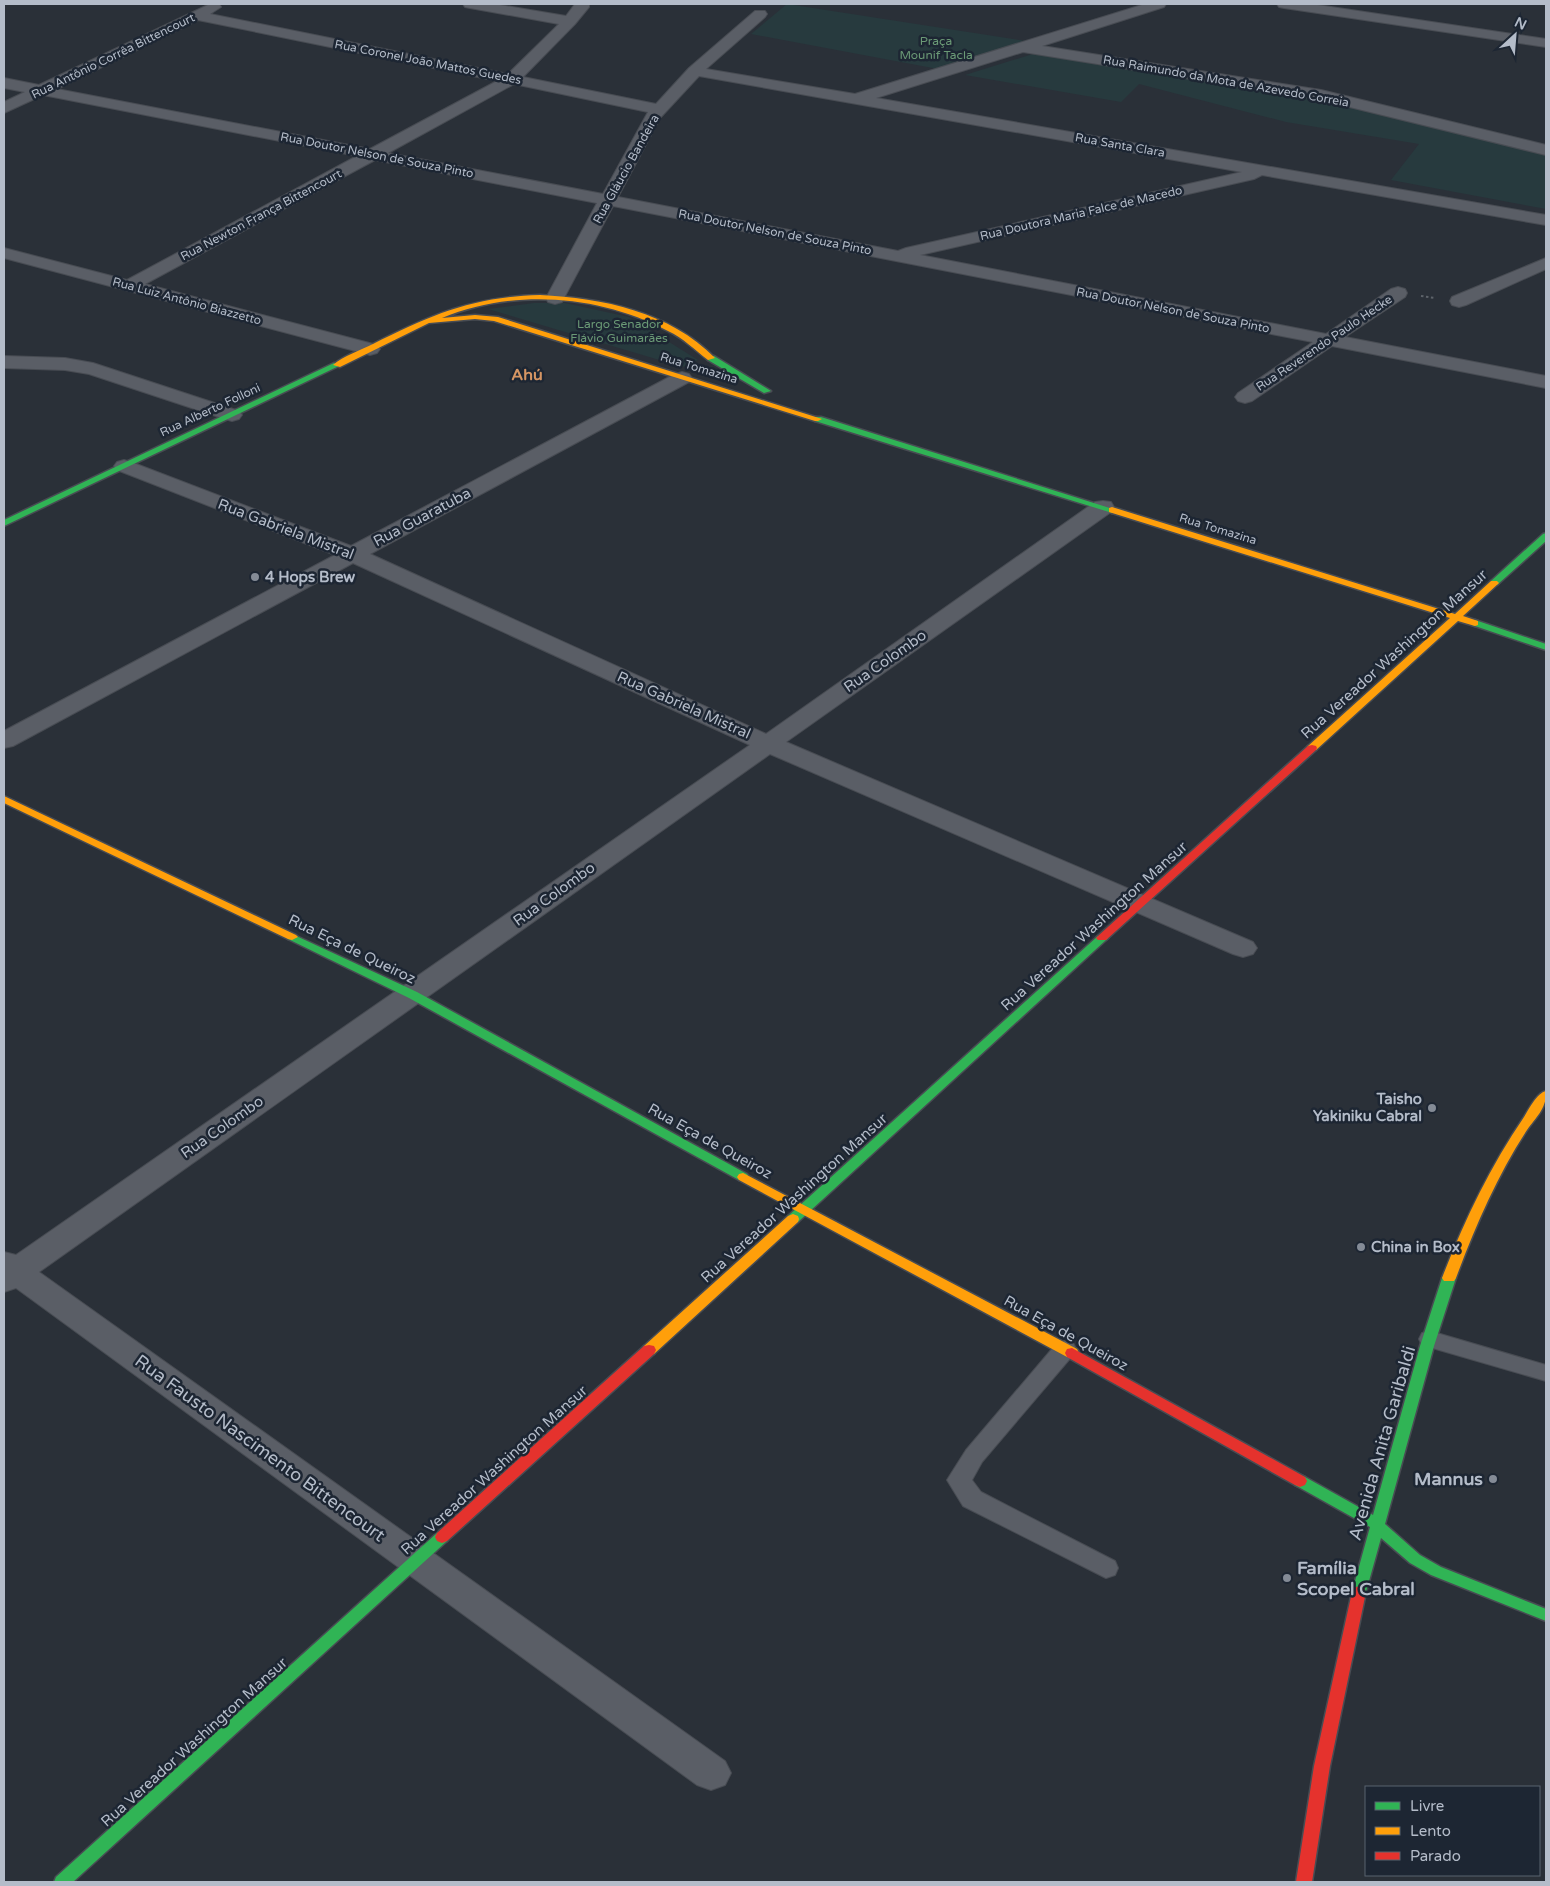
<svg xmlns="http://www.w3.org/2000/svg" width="1550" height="1886" viewBox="0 0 1550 1886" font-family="'Varela Round',sans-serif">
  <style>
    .green { fill: #273a3e }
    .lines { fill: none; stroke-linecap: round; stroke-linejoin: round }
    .lane-casing { stroke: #484c53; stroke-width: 2 }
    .street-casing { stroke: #484c53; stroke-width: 2 }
    .fast-casing { stroke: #484c53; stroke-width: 3 }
    .slow-casing { stroke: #484c53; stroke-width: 3 }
    .jam-casing { stroke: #484c53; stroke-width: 3 }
    .path { stroke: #5d636a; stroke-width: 2; stroke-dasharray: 2.5 2.5; stroke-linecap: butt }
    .lane { fill: #5a5e66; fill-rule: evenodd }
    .street { fill: #5a5e66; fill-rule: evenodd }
    .fast { fill: #30b455; fill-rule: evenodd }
    .slow { fill: #ff9f0a; fill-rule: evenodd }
    .jam { fill: #e5322d; fill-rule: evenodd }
    .poi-dot { fill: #848b96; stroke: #1d2633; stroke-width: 2 }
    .labels { text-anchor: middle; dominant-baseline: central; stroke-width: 5; stroke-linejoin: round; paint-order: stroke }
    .far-park-label { font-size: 12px; fill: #6b9a76; stroke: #1d2633 }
    .far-street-label { font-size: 12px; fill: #b4bcc9; stroke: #1d2633 }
    .street-label { font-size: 15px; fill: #b4bcc9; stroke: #1d2633 }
    .poi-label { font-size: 15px; font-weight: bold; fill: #b4bcc9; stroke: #1d2633; text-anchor: start }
    .far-district-label { font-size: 16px; font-weight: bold; fill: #d59563; stroke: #1d2633 }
    .near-street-label { font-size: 18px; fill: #b4bcc9; stroke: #1d2633 }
    .near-poi-label { font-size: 18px; font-weight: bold; fill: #b4bcc9; stroke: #1d2633; text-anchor: end }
  </style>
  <rect width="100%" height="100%" fill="#2a3038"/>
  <path class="green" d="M787 4 1026 41 938 69 751 34Z
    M1036 53 1316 98 1546 153V209L1391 180 1419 144 1286 122 1139 84 1121 102 965 75Z
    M534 303H565L629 317 698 360 683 367 488 309Z"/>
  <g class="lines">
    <defs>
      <path id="lane" d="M1430 1331 1546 1365V1381L1422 1345 1419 1339 1422 1333Z
        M1065 1341 1073 1343 1076 1349 1073 1355 982 1462 972 1480 981 1492 1115 1561 1118 1568 1115 1575 1106 1578 963 1506 947 1480 966 1450 1057 1343Z"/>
      <path id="street" d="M210 4H219L221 7 210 14 508 74 559 24 470 8 465 7 463 4H494L566 16 575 4H589V7L575 24 523 77 656 104 689 68 755 11H765L767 14 765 17 706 69 855 94 1145 4H1166L1164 7 1042 46 1321 90 1546 145V155L1321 100 1023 52 876 98 1546 215V225L1262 175 1254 179 920 255 1326 334 1391 289 1398 287 1405 289 1407 293 1405 297 1345 337 1546 376V388L1332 346 1252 401 1245 403 1238 401 1235 397 1238 393 1313 342 613 206 564 298 562 302 555 304 548 302 546 298 597 203 375 160 145 284 377 345 380 349 377 353 370 355 363 353 4 258V248L127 280 357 156 43 95 4 113V102L25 92 4 88V78L39 85ZM198 20 497 81 370 149 57 89ZM699 76 1242 172 906 248 898 251 618 197 660 118ZM514 84 648 112 603 194 388 153Z
        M1277 4H1311L1546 39V47L1284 8 1279 7Z
        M1546 258V269L1466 305 1459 307 1452 305 1450 301 1452 297Z
        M4 356 65 358 93 363 239 411 242 415 239 419 232 421 225 419 89 374 65 370 4 368Z
        M682 372 689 374 692 378 689 382 370 554 766 734 1095 502 1103 501 1111 502 1114 507 1111 512 786 742 1253 942 1257 948 1253 954 1243 957 1233 954 770 754 39 1272 725 1761 731 1773 725 1785 711 1790 697 1785 16 1288 4 1292V1252L16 1255 750 745 353 563 13 746 4 748V731L335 555 117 470 114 466 117 462 124 460 131 462 351 546 675 374Z"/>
      <path id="fast" d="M708 356H714L771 391 764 393 708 360Z
        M334 363 341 365 4 526V520Z
        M815 417H821L1116 510 1112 513 1109 512 815 421Z
        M1546 533V541L1497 585H1491V581L1543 534Z
        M1475 620 1546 644V650L1472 625V621Z
        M292 934 417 992 747 1174 749 1177 747 1180H739L409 998 288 939 286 937Z
        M1102 935 1106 936 1108 938 1106 940 798 1222H788L787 1219 788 1216 1098 936Z
        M1449 1273 1454 1275 1456 1278 1434 1346 1385 1524 1420 1555 1441 1567 1546 1609V1621L1431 1575 1410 1563 1381 1538 1366 1592 1364 1596 1359 1598 1354 1596 1352 1592 1370 1527 1295 1485 1293 1481 1295 1477 1300 1475 1305 1477 1373 1515 1420 1346 1442 1278 1444 1275Z
        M442 1531 447 1533 449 1537 447 1541 73 1882H54L56 1877 437 1533Z"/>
      <path id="slow" d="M540 295C603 298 670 312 715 358L708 360C695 350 683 338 668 331 600 295 514 288 442 318L475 315 498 317 822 419 818 421H815L494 321 475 319 429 323 340 367 333 365C343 356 361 350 373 344 433 314 473 297 540 295Z
        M1112 507 1455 614 1491 581H1497L1499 583 1463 616 1478 621V625L1475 626 1458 621 1316 750H1308L1307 748 1308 746 1450 618 1109 512V508Z
        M4 796 296 935 298 937 292 940 288 939 4 803Z
        M1546 1091C1547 1108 1536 1117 1527 1130 1497 1176 1475 1227 1456 1278L1454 1281H1444L1442 1278C1464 1221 1490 1167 1524 1117 1529 1109 1537 1093 1546 1091Z
        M743 1173 1077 1349 1079 1353 1077 1357 1072 1358 1067 1357 739 1180 737 1177 739 1174Z
        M793 1214 798 1216 799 1219 798 1222 654 1354 649 1355 644 1354 642 1350 644 1346 788 1216Z"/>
      <path id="jam" d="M1312 745 1316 746 1317 748 1316 750 1106 940H1098L1096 938 1098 936 1308 746Z
        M649 1345 654 1346 656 1350 654 1354 447 1541 442 1543 437 1541 435 1537 437 1533 644 1346Z
        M1072 1348 1305 1477 1307 1481 1305 1485 1300 1487 1295 1485 1067 1357 1065 1353 1067 1349Z
        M1359 1586 1364 1588 1366 1592 1330 1766 1312 1882H1296L1314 1766 1352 1592 1354 1588Z"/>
    </defs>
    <use href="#lane" class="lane-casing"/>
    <use href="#street" class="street-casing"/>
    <use href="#fast" class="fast-casing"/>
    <use href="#slow" class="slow-casing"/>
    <use href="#jam" class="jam-casing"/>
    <path class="path" d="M1421 296 1435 298"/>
    <use href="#lane" class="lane"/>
    <use href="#street" class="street"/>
    <use href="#fast" class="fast"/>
    <use href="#slow" class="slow"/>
    <use href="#jam" class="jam"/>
  </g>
  <g class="poi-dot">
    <circle cx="255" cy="577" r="5"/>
    <circle cx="1432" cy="1108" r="5"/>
    <circle cx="1361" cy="1247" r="5"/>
    <circle cx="1493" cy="1479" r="5"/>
    <circle cx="1287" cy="1578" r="5"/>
  </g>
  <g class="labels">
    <g class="far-park-label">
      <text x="936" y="41">Praça<tspan x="936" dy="14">Mounif Tacla</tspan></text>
      <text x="619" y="324">Largo Senador<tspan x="619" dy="14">Flávio Guimarães</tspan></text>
    </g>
    <g class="far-street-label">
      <text transform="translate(113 56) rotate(-26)">Rua Antônio Corrêa Bittencourt</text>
      <text transform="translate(428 62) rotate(11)">Rua Coronel João Mattos Guedes</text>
      <text transform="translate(1226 81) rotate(10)">Rua Raimundo da Mota de Azevedo Correia</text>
      <text transform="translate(1120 145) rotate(10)">Rua Santa Clara</text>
      <text transform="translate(377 155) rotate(11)">Rua Doutor Nelson de Souza Pinto</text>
      <text transform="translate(626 169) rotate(-61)">Rua Gláucio Bandeira</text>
      <text transform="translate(1081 213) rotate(-13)">Rua Doutora Maria Falce de Macedo</text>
      <text transform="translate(261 215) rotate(-28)">Rua Newton França Bittencourt</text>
      <text transform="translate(775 232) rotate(11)">Rua Doutor Nelson de Souza Pinto</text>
      <text transform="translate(187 301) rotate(15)">Rua Luiz Antônio Biazzetto</text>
      <text transform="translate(1173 310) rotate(11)">Rua Doutor Nelson de Souza Pinto</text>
      <text transform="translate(1324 343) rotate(-34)">Rua Reverendo Paulo Hecke</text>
      <text transform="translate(699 368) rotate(17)">Rua Tomazina</text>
      <text transform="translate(210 410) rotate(-25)">Rua Alberto Folloni</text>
      <text transform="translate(1218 529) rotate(17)">Rua Tomazina</text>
    </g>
    <g class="street-label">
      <text transform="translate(422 517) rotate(-28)">Rua Guaratuba</text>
      <text transform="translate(286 529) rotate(21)">Rua Gabriela Mistral</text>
      <text transform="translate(1394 654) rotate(-42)">Rua Vereador Washington Mansur</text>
      <text transform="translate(885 661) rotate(-35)">Rua Colombo</text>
      <text transform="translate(684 705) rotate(24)">Rua Gabriela Mistral</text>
      <text transform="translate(554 894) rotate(-36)">Rua Colombo</text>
      <text transform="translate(1094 926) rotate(-42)">Rua Vereador Washington Mansur</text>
      <text transform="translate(352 949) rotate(26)">Rua Eça de Queiroz</text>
      <text transform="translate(222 1127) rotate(-35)">Rua Colombo</text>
      <text transform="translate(710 1141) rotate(29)">Rua Eça de Queiroz</text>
      <text transform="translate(794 1198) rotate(-42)">Rua Vereador Washington Mansur</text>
      <text transform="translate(1066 1333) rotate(29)">Rua Eça de Queiroz</text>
      <text transform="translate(494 1470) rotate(-42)">Rua Vereador Washington Mansur</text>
      <text transform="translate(194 1742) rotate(-42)">Rua Vereador Washington Mansur</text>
    </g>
    <g class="poi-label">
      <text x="265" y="577">4 Hops Brew</text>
      <text x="1422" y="1099" text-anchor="end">Taisho<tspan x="1422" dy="17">Yakiniku Cabral</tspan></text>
      <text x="1371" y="1247">China in Box</text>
    </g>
    <g class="far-district-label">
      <text x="527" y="375">Ahú</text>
    </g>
    <g class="near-street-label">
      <text transform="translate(1382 1443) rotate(-74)">Avenida Anita Garibaldi</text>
      <text transform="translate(260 1448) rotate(36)">Rua Fausto Nascimento Bittencourt</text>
    </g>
    <g class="near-poi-label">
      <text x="1483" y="1479">Mannus</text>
      <text x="1297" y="1568" text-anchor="start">Família<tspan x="1297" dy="21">Scopel Cabral</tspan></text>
    </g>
  </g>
  <rect width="1550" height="1886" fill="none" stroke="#b4bcc9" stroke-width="10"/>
  <rect x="1365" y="1786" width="175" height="90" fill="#1d2633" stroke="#59626f"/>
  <rect x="1375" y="1802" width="25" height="8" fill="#30b455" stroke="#59626f"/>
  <text x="1410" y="1811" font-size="15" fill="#b4bcc9">Livre</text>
  <rect x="1375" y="1827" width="25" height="8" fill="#ff9f0a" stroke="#59626f"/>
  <text x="1410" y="1836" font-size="15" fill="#b4bcc9">Lento</text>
  <rect x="1375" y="1852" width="25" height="8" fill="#e5322d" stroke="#59626f"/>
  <text x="1410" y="1861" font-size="15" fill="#b4bcc9">Parado</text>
  <g transform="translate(1515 35) rotate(26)" stroke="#1d2633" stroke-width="4" paint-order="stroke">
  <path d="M0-4L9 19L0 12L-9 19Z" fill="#b4bcc9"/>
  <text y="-8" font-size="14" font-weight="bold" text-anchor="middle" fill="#b4bcc9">N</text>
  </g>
</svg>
